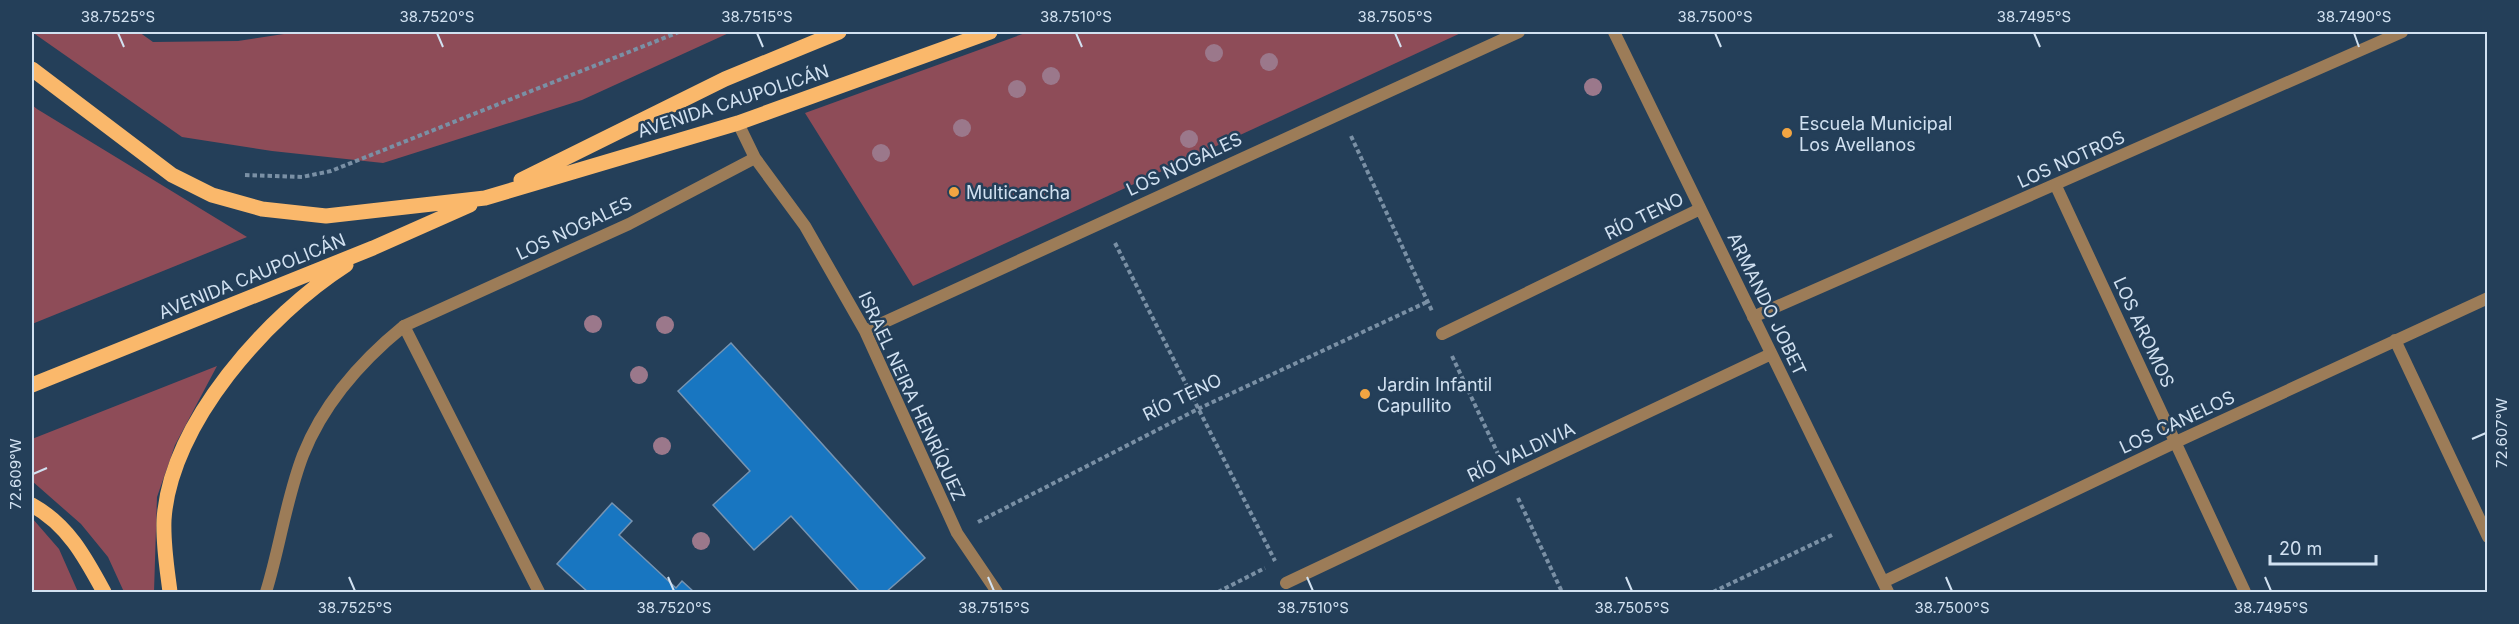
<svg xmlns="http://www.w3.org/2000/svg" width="2519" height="624" viewBox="0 0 2519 624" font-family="Inter,sans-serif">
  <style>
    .green { fill: #8e4c58 }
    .building { fill: #1876c1; stroke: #7694b2; stroke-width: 1.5 }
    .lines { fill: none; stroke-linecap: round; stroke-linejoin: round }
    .path { stroke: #7a90a5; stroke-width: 4; stroke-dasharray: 4.5 3; stroke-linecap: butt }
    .lane { stroke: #9c7c58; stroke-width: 12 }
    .street { stroke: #9c7c58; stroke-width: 12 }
    .primary { stroke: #fab86b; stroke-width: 15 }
    .tree { fill: #9b788b }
    .ticks { fill: none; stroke: #d1e1f1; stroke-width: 2 }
    .poi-dot { fill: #f2a542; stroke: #243f59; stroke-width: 2 }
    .labels { text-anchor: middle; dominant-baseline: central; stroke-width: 5; stroke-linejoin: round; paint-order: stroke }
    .street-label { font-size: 18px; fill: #d1e1f1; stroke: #243f59 }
    .poi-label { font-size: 18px; fill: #d1e1f1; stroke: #243f59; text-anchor: start }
    .neatline { fill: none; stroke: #d1e1f1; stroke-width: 2 }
    .ticks-label { font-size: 15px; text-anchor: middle; fill: #d1e1f1 }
  </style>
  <rect width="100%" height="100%" fill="#243f59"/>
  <path class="green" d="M32 32H139L153 42 238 41 297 32H731L582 100 383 163 272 151 182 137Z
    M1028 32H1463L913 286 805 113Z
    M32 105 37 109 247 237 32 324Z
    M217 366 175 445 157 497 154 592H124L108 557 81 524 32 481V439Z
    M32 518 59 549 78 592H32Z"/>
  <path class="building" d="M731 343 925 558 886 592H860L791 516 754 550 713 505 750 471 678 391Z
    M612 503 632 521 619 535 676 588 682 581 694 592H588L557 564Z"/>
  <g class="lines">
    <path class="path" d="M1351 136 1432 311
      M245 175 302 177 331 171 679 32
      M1115 243 1275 561
      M1452 356 1499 456
      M1518 498 1562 592
      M978 522 1200 408 1427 302
      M1218 592 1265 568
      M1713 592 1834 534"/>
    <path class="lane" d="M266 592C280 547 286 499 303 455 324 402 361 361 404 326L539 592"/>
    <path class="street" d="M1614 32 1888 592
      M738 123 755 158 805 226 865 331 957 533 997 592
      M2056 186 2245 592
      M1753 317 2402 32
      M404 326 629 224 755 158
      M865 331 1519 32
      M1442 334 1700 209
      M2395 340 2488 537
      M1883 582 2176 442 2488 298
      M1286 583 1771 354"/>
    <path class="primary" d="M32 69 172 175 212 195 262 209 326 216 485 198 738 123 990 32
      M521 180 725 79 839 32
      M32 385 373 248 470 205
      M32 505C68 525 85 557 104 592
      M170 592C167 568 163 545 164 520 170 423 268 315 346 265"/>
  </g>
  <g class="tree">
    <circle cx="1214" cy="53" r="9"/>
    <circle cx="1269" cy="62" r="9"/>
    <circle cx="1051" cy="76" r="9"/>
    <circle cx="1593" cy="87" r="9"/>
    <circle cx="1017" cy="89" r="9"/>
    <circle cx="962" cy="128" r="9"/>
    <circle cx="1189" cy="139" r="9"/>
    <circle cx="881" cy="153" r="9"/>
    <circle cx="593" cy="324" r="9"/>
    <circle cx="665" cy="325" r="9"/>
    <circle cx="639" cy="375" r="9"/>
    <circle cx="662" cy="446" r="9"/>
    <circle cx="701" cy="541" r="9"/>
  </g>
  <path class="ticks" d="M118 33 124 47M437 33 443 47M757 33 763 47M1076 33 1082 47M1395 33 1401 47M1715 33 1721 47M2034 33 2040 47M2354 33 2359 47M2472 439 2486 433M33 474 47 468M349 577 355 591M668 577 674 591M988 577 994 591M1307 577 1313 591M1626 577 1632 591M1946 577 1952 591M2265 577 2271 591"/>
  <g class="poi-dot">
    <circle cx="1787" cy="133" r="6"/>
    <circle cx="954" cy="192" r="6"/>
    <circle cx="1365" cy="394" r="6"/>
  </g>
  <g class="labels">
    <g class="street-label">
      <text transform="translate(733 101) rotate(-18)">AVENIDA CAUPOLICÁN</text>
      <text transform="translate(2071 159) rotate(-24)">LOS NOTROS</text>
      <text transform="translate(1184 164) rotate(-25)">LOS NOGALES</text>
      <text transform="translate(1644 216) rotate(-26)">RÍO TENO</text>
      <text transform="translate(574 228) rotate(-25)">LOS NOGALES</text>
      <text transform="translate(252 276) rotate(-22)">AVENIDA CAUPOLICÁN</text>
      <text transform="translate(1767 304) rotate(64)">ARMANDO JOBET</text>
      <text transform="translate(2144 332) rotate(65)">LOS AROMOS</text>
      <text transform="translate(912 396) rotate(65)">ISRAEL NEIRA HENRÍQUEZ</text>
      <text transform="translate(1182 397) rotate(-26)">RÍO TENO</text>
      <text transform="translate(2177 422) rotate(-25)">LOS CANELOS</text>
      <text transform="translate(1521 452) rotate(-25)">RÍO VALDIVIA</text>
    </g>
    <g class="poi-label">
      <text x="1799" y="123">Escuela Municipal<tspan x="1799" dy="21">Los Avellanos</tspan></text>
      <text x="966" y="192">Multicancha</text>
      <text x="1377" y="384">Jardin Infantil<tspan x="1377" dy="21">Capullito</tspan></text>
    </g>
  </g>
  <rect width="2519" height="624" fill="none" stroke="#243f59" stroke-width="66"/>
  <path d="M2270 555v9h106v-9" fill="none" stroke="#d1e1f1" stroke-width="3"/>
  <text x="2279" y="555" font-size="18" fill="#d1e1f1" stroke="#243f59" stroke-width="4.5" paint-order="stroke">20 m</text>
  <rect x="33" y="33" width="2453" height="558" class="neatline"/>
  <g class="ticks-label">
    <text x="118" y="22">38.7525°S</text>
    <text x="437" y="22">38.7520°S</text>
    <text x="757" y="22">38.7515°S</text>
    <text x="1076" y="22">38.7510°S</text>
    <text x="1395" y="22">38.7505°S</text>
    <text x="1715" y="22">38.7500°S</text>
    <text x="2034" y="22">38.7495°S</text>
    <text x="2354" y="22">38.7490°S</text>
    <text transform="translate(2502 433) rotate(-90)" y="5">72.607°W</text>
    <text transform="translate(16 474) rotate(-90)" y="5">72.609°W</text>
    <text x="355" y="613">38.7525°S</text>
    <text x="674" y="613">38.7520°S</text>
    <text x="994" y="613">38.7515°S</text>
    <text x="1313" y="613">38.7510°S</text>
    <text x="1632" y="613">38.7505°S</text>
    <text x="1952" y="613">38.7500°S</text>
    <text x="2271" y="613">38.7495°S</text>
  </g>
</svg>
